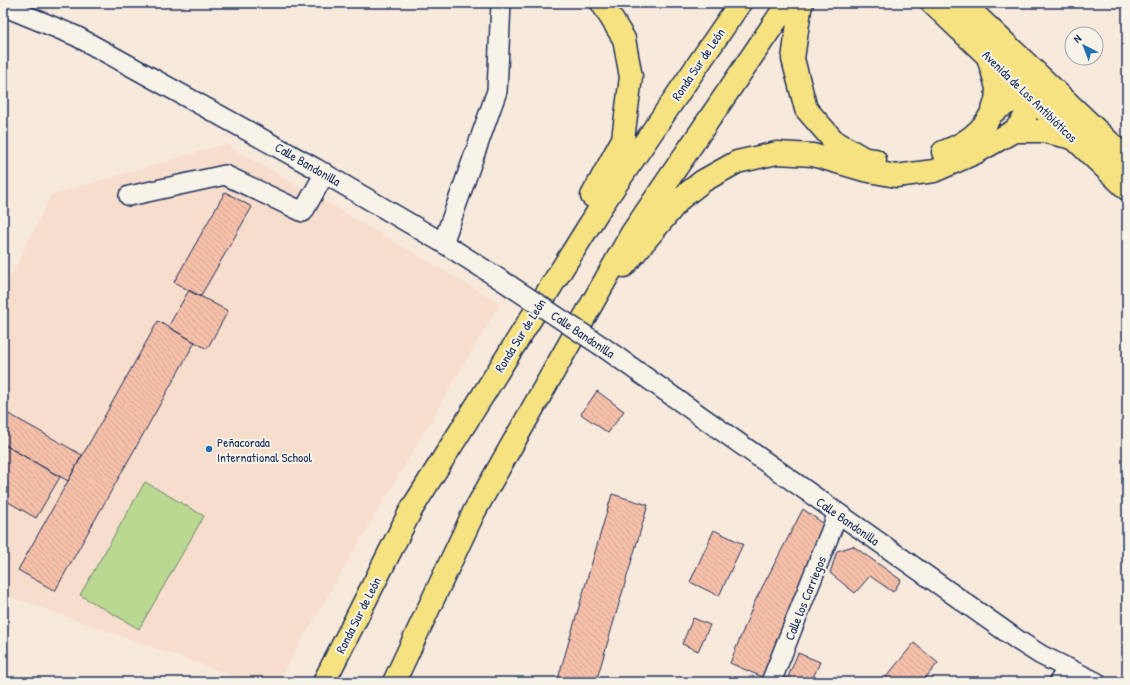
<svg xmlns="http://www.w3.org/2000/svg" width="1130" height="685" viewBox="0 0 1130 685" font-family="'Patrick Hand',sans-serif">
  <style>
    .built { fill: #f7ddcc }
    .garden { fill: #bad890; stroke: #6a8477 }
    .building { fill: url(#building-back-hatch); stroke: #1b2f5e }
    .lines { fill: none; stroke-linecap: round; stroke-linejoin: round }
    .minor-casing { stroke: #1b2f5e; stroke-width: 22 }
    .major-casing { stroke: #1b2f5e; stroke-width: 25 }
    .highway-casing { stroke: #1b2f5e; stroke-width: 25 }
    .minor { stroke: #f7f3e8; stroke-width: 19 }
    .major { stroke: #f7e281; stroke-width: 22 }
    .highway { stroke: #f7e281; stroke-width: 22 }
    .minor-bridge-casing { stroke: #1b2f5e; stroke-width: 22; stroke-linecap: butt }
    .minor-bridge { stroke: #f7f3e8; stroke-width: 19 }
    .poi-dot { fill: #1f6fb2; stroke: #f7f3e8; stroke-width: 1.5 }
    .labels { text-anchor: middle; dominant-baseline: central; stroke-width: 4; stroke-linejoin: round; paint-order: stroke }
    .street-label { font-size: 13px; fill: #1b2f5e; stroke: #f7f3e8 }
    .poi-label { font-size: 13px; fill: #1b2f5e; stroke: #f7f3e8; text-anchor: start }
  </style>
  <defs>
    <pattern id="building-back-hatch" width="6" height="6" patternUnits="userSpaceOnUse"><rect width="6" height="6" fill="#f6c0a9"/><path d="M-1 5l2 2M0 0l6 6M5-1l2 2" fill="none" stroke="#d2a594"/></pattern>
  </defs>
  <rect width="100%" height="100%" fill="#f7e9db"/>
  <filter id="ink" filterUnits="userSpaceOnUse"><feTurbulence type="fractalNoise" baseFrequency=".025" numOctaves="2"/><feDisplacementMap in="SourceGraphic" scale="8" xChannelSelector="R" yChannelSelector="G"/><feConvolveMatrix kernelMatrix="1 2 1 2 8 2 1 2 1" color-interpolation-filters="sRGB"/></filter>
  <g filter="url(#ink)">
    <path class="built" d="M225 144 500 303 277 682H251L3 594V292L51 195Z"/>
    <path class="garden" d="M145 482 204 516 139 629 80 595Z"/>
    <path class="building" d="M225 192 252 207 200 297 174 282Z
      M189 290 228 311 207 349 168 327Z
      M158 321 195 342 55 591 18 570Z
      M597 391 624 411 608 433 581 414Z
      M9 414 82 455 68 481 3 444V425Z
      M3 444 60 477 36 518 3 499Z
      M612 494 648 505 596 682H557Z
      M803 509 824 524 762 677 730 663 755 601Z
      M714 530 743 544 719 596 690 582Z
      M853 546 901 580 893 592 870 576 855 593 830 573 837 551Z
      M693 618 710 625 698 651 682 644Z
      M914 643 938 663 922 682H882Z
      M798 653 820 662 811 682H786Z"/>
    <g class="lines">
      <defs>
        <path id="minor" d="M3 6 76 36 315 168 443 243 509 285
          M129 196 225 175 303 212 325 173
          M443 243 497 91 501 3
          M603 347 1019 641 1041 655 1096 682
          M771 682 838 513
          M1059 682 1068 668"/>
        <path id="major" d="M932 3 1127 189
          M963 3 1127 159"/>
        <path id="highway" d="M802 3 800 9 793 59 806 109 834 141 865 159 875 160
          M993 112C1008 102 1014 99 1032 99 1029 112 1024 121 1014 131
          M943 152C970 143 997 121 997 90 996 80 990 66 988 56
          M592 196 623 139 631 77 624 39 602 3
          M624 266 681 198 703 181 737 162 777 153 813 155 864 170 896 176 934 171 975 153 1014 131H1042L1073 138
          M324 682 411 510 602 205 740 3
          M394 682 474 512 632 233 788 3"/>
      </defs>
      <use href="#minor" class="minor-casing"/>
      <use href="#major" class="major-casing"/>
      <use href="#highway" class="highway-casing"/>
      <use href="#minor" class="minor"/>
      <use href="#major" class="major"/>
      <use href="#highway" class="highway"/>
      <defs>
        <path id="minor-bridge" d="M509 285 603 347"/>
      </defs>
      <use href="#minor-bridge" class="minor-bridge-casing"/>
      <use href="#minor-bridge" class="minor-bridge"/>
    </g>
  </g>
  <circle class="poi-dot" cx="209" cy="449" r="4"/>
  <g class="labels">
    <g class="street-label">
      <text transform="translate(698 64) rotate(-56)">Ronda Sur de León</text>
      <text transform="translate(1030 96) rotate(44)">Avenida de Los Antibióticos</text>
      <text transform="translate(308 164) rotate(30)">Calle Bandonilla</text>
      <text transform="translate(583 334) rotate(34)">Calle Bandonilla</text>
      <text transform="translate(520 335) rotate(-58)">Ronda Sur de León</text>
      <text transform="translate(848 521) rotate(35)">Calle Bandonilla</text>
      <text transform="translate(805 598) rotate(-68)">Calle los Carriegos</text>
      <text transform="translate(358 615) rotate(-63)">Ronda Sur de León</text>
    </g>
    <g class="poi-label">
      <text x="217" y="442">Peñacorada<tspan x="217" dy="15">International School</tspan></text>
    </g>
  </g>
  <rect width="1130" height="685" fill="none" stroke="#f7f3e8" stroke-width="16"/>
  <rect x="8" y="8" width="1114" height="669" fill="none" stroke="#1b2f5e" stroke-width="1.5" filter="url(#ink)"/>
  <g transform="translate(1084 46) rotate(318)"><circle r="19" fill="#f7f3e8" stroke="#9fa5b1"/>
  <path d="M0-3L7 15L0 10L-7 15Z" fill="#1f6fb2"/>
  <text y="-6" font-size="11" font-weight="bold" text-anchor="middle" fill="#1b2f5e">N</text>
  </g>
</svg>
